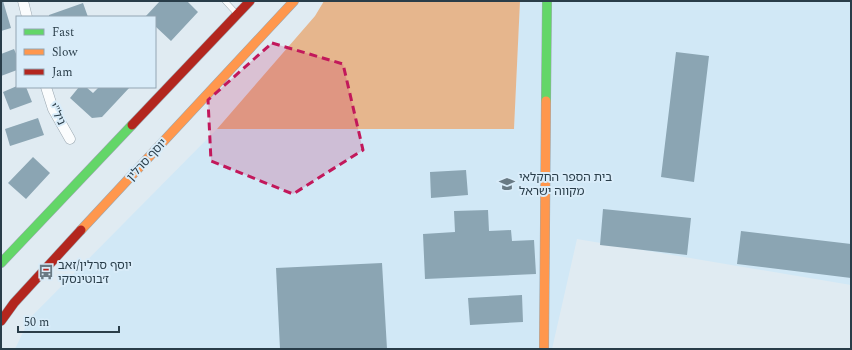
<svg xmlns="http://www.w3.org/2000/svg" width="852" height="350" viewBox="0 0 852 350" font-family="Spectral,'Noto Sans Hebrew',serif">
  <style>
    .built { fill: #d1e8f6 }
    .forest { fill: #e6b68d }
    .building { fill: #8ba5b3 }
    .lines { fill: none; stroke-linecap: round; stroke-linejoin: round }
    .lane-casing { stroke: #9aa7b0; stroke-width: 6 }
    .street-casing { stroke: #9aa7b0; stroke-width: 11 }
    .fast-casing { stroke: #9aa7b0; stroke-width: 10 }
    .slow-casing { stroke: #9aa7b0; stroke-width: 10 }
    .jam-casing { stroke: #9aa7b0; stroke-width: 10 }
    .lane { stroke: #fafcfd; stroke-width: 5 }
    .street { stroke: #fafcfd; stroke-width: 10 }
    .fast { stroke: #63d668; stroke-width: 9 }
    .slow { stroke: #ff974d; stroke-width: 9 }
    .jam { stroke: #b3261e; stroke-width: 9 }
    .marked { fill: #c2185b; fill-opacity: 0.2; stroke: #c2185b; stroke-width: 3; stroke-dasharray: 8 5; stroke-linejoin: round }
    .labels { text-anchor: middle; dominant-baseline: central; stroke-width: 4; stroke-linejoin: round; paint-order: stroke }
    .street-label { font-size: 12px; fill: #293d49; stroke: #d9ecf9 }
    .poi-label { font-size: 12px; fill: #293d49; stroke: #d9ecf9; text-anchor: start }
  </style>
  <rect width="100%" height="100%" fill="#e0ebf2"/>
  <path class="built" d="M520 1H851V285L577 239 552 349H15L30 318 217 129H514Z"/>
  <path class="forest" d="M324 1H520L514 129H217L315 16Z"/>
  <path class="building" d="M1 1H3L11 28 1 31Z
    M160 1H187L198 12 171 41 155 26V17H145Z
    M83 3 88 17H49V15Z
    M14 49 17 56V70L1 76V54Z
    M676 52 709 56 694 182 661 177Z
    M17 86 26 87 32 102 10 110 3 92Z
    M79 87H86L93 93 99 87H130L102 117 92 118 70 98Z
    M38 118 44 135 10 146 5 129Z
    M33 157 50 173 26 199 8 183Z
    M466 170 468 195 431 198 430 172Z
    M603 209 691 218 687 255 600 245Z
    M488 210 489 231 511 230 512 241 534 240 536 274 425 279 423 234 455 232 454 211Z
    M741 231 851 244V278L737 264Z
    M382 263 387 349H280L276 268Z
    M522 295 523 322 470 325 468 298Z"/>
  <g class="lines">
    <defs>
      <path id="lane" d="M225 1 237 14"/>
      <path id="street" d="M23 1 27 17
        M46 87 53 109 70 139"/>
      <path id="fast" d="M546 101 547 1
        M1 263 132 125"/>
      <path id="slow" d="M81 230 294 1
        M544 349 546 101"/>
      <path id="jam" d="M132 125 250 1
        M1 321 14 303 81 230"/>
    </defs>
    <use href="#lane" class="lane-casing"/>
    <use href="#street" class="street-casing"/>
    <use href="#fast" class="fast-casing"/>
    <use href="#slow" class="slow-casing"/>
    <use href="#jam" class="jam-casing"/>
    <use href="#lane" class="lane"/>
    <use href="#street" class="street"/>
    <use href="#fast" class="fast"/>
    <use href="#slow" class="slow"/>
    <use href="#jam" class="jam"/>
  </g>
  <path class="marked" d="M272 43 343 64 363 150 293 194 211 161 208 100Z"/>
  <defs>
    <symbol id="school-bare" viewBox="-9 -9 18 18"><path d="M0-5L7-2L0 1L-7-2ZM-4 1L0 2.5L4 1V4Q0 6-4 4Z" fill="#697a84" stroke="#d9ecf9" stroke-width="2.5" paint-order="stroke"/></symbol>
    <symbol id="bus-bare" viewBox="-9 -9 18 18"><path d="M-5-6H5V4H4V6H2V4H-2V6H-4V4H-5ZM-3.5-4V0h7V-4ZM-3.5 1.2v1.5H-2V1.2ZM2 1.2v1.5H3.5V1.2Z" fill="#697a84" stroke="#d9ecf9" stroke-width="2.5" paint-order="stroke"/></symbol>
  </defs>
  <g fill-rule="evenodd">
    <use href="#school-bare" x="496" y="173" width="22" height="22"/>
    <use href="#bus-bare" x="35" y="261" width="22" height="22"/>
  </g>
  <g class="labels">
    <g class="street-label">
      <text transform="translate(57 114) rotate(64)">ניל"י</text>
      <text transform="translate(147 160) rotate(-47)">יוסף סרלין</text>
    </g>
    <g class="poi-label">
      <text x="519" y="177">בית הספר החקלאי<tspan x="519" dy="14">מקווה ישראל</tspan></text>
      <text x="58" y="265">יוסף סרלין/זאב<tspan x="58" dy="14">ז׳בוטינסקי</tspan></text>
    </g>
  </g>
  <rect width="852" height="350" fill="none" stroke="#293d49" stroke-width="4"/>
  <rect x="16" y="16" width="140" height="72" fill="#d9ecf9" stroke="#93a6b3"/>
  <rect x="24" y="29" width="20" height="6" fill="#63d668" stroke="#93a6b3"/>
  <text x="52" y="36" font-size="12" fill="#293d49">Fast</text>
  <rect x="24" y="49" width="20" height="6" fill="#ff974d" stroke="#93a6b3"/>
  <text x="52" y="56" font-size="12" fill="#293d49">Slow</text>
  <rect x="24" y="69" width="20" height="6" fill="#b3261e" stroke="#93a6b3"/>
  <text x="52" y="76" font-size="12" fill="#293d49">Jam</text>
  <path d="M18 326v6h101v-6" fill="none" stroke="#293d49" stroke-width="2"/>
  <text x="24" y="326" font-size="12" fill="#293d49" stroke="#d9ecf9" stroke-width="3" paint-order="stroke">50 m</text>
</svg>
